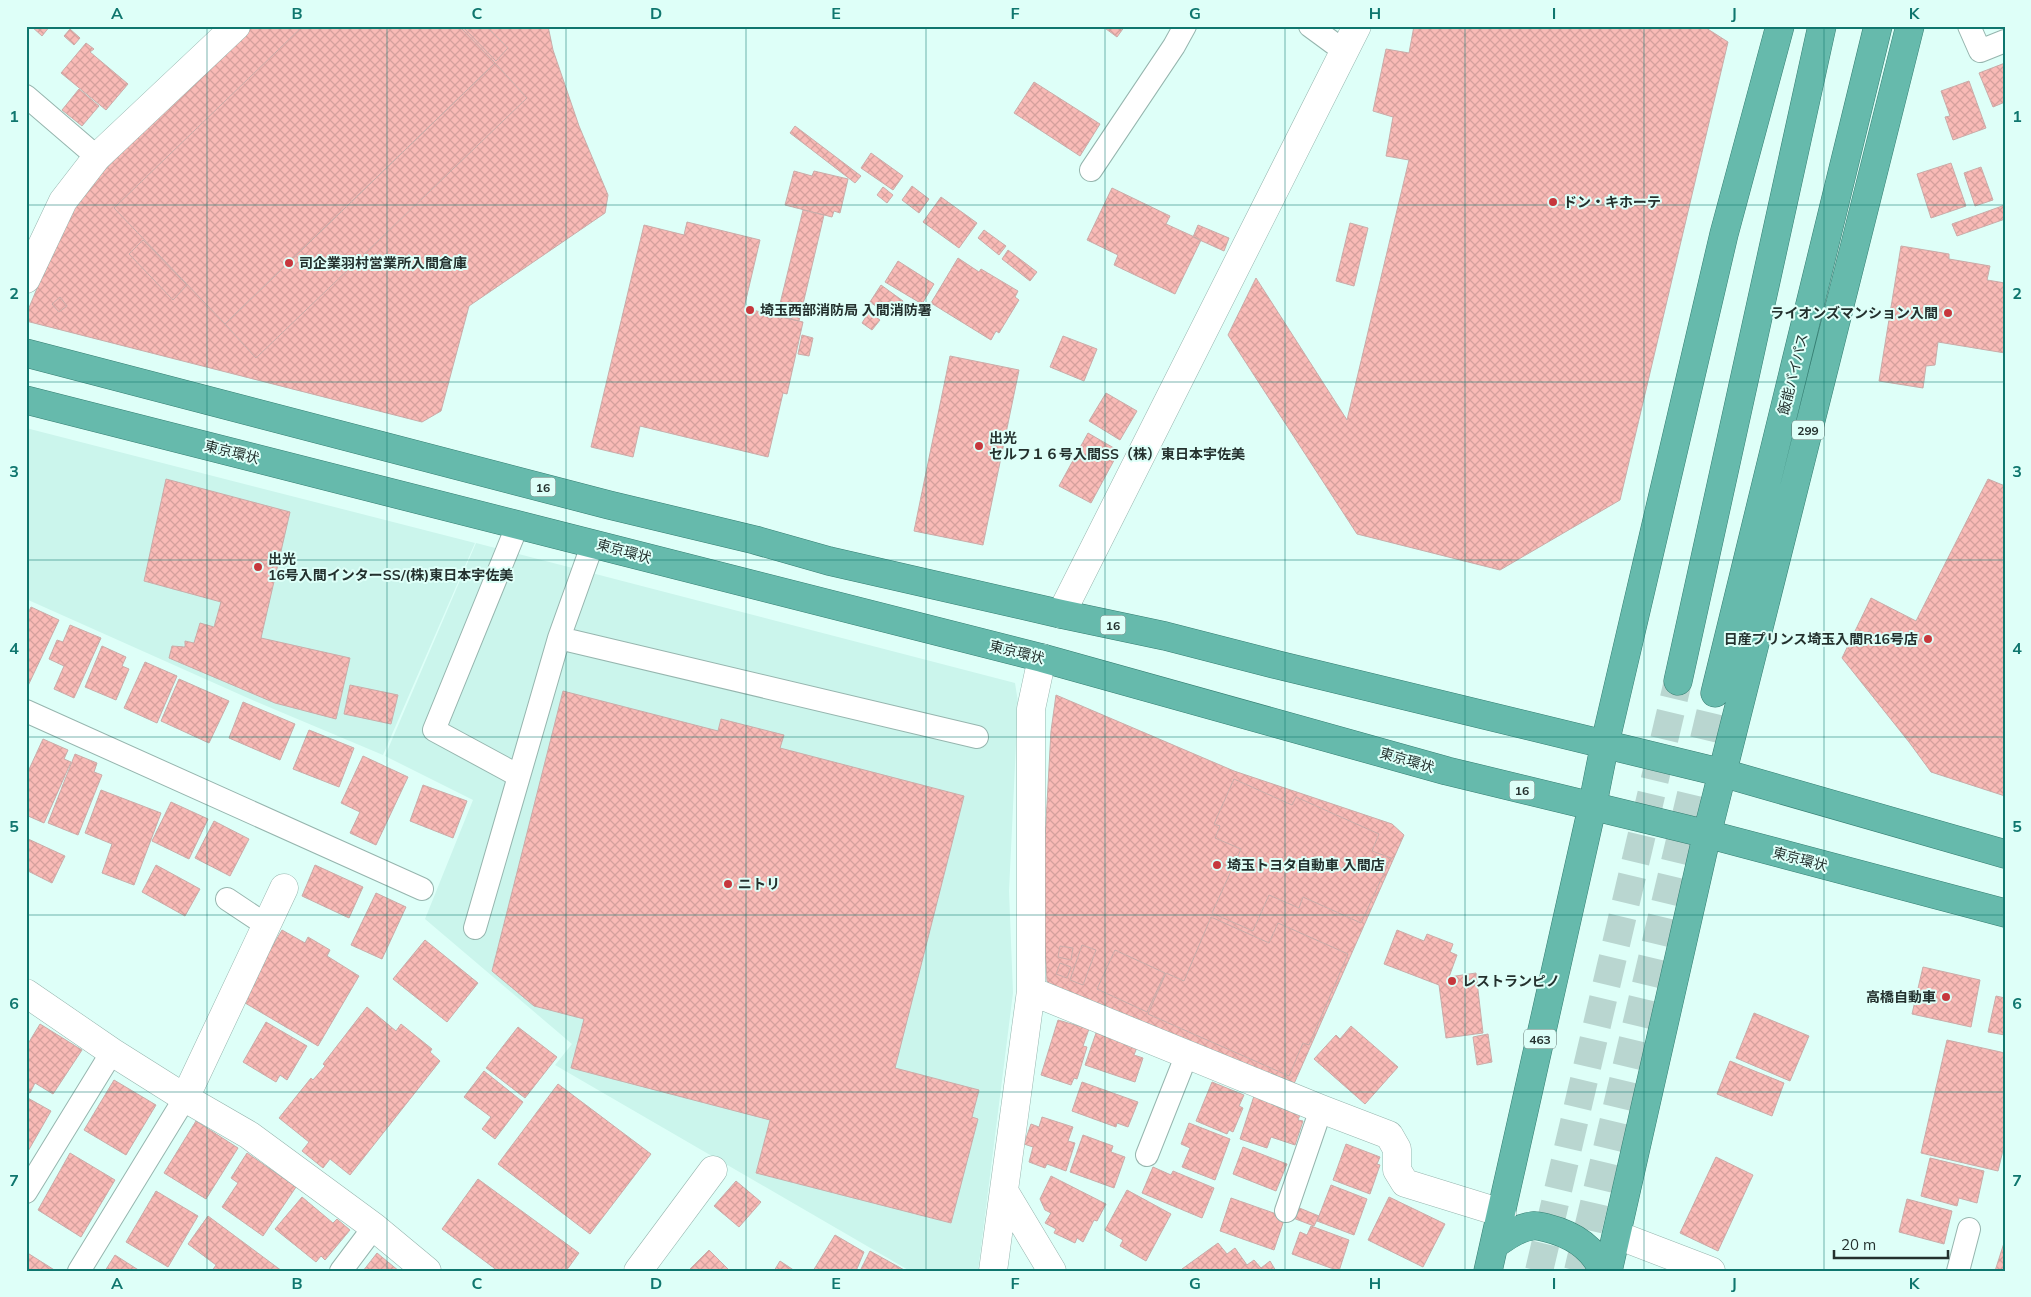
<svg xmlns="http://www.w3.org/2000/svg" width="2031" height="1297" viewBox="0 0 2031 1297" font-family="Mulish,'Noto Sans JP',sans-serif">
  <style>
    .built { fill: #cbf5ec }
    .building { fill: url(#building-cross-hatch); stroke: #caaca9 }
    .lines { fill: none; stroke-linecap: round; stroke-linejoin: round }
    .trunk-tunnel { stroke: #b9d6d0; stroke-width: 28; stroke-dasharray: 28 14; stroke-linecap: butt }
    .service-casing { stroke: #96b5ae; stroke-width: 24 }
    .minor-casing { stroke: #96b5ae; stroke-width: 29 }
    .trunk-casing { stroke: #367e72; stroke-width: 29 }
    .service { stroke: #fff; stroke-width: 22 }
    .minor { stroke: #fff; stroke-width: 28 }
    .trunk { stroke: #66baac; stroke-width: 28 }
    .grid { fill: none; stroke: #0f766e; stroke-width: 1; stroke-opacity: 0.55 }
    .poi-dot { fill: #c6373c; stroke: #defff8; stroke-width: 2 }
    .labels { text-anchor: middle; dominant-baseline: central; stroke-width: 4; stroke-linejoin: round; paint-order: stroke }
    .shield { fill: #defff8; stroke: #5c6f6b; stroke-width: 1 }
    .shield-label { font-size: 12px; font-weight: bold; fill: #24312e }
    .poi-label { font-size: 14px; font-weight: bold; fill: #24312e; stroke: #defff8; text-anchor: start }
    .street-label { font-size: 14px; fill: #24312e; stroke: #defff8 }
    .neatline { fill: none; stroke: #0f766e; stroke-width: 2 }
    .grid-label { font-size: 16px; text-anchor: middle; font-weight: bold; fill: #0f766e }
  </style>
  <defs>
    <pattern id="building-cross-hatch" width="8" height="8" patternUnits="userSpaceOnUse" patternTransform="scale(1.25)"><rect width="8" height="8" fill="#f9bab6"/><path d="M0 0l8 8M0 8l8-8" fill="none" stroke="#d5a09d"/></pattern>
  </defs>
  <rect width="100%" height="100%" fill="#defff8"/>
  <path class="built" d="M26 428 475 543 383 755 250 699 26 599Z
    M476 543 1015 683 1018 702 1009 891 1013 993 978 1271H910L555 1065 572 1044 425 919 473 800 385 756Z"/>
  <path class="building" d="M31 26H50L42 36Z
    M249 26H548L553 50 579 126 608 195 605 213 469 306 441 411 422 422 26 321V315L72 204 185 87Z
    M303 26H459L495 63 225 324 114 208Z
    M462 26H486L508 48 496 61Z
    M1102 26H1125L1117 37Z
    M1414 26H1703L1728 42 1620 500 1500 570 1357 534 1228 335 1256 278 1347 420 1409 160 1386 156 1393 117 1373 111 1386 49 1409 53Z
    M70 29 80 38 74 45 64 36Z
    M86 43 94 49 90 52 128 84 106 110 61 73Z
    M495 63 527 98 256 358 225 324Z
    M2005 63V102L1993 107 1979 73Z
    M1969 81 1986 128 1953 140 1945 117 1950 116 1941 91Z
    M1034 82 1100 124 1080 156 1014 113Z
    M79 89 99 106 82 126 62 110Z
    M795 126 861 176 855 183 790 133Z
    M871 153 903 176 893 190 861 168Z
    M1951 163 1966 206 1931 218 1917 174Z
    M1981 167 1993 200 1975 206 1964 173Z
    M794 171 812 176 814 171 848 179 840 213 834 211 832 217 785 205Z
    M912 186 929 199 919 213 902 200Z
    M883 187 893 195 887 203 877 195Z
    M1112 188 1170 216 1166 224 1201 240 1175 294 1114 265 1118 255 1087 240Z
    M941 197 977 223 959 248 923 222Z
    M2005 205V219L1957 236 1952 224Z
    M803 210 824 215 799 321 777 316Z
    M687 222 760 240 744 308 803 322 787 394 783 393 768 457 640 426 633 457 591 447 644 225 684 235Z
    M1350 223 1368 228 1354 286 1336 281Z
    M1198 225 1229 238 1224 251 1193 237Z
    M984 230 1006 246 999 255 978 238Z
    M143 240 187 285 173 300 129 254Z
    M1901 246 1949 254V259L1990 266 1987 280 2005 283V353L1938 342 1935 365 1926 366 1923 388 1879 381Z
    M1008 250 1037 272 1030 281 1002 259Z
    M958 258 979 272 981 269 1018 291 1015 297 1019 300 999 333 996 331 991 340 931 303Z
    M898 261 934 284 922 304 885 282Z
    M881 285 903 301 891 317 870 302Z
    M60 297 67 306 59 312 52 304Z
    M869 312 880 320 872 330 862 323Z
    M802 335 813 338 809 356 798 354Z
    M1063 336 1097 349 1084 381 1050 367Z
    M950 356 1019 370 983 545 914 531Z
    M1106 393 1137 411 1120 440 1089 421Z
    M1088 433 1119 451 1091 503 1059 486Z
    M166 479 290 512 261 638 350 658 336 719 275 703 169 658 172 646 185 647V641L194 643 200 623 214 627 221 602 144 581Z
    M1988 479 2005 486V796L1931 772 1909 742 1842 658 1871 598 1916 621Z
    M31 607 59 620 26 690V617Z
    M70 625 101 638 74 698 54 689 64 666 49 659 57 640 63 642Z
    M102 646 126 657 122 666 129 669 116 700 85 687Z
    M145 662 177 676 157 723 124 708Z
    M179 679 229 701 209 743 161 721Z
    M350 685 398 695 391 724 344 714Z
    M563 691 718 731 721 719 784 735 780 748 964 796 895 1068 979 1090 972 1117 978 1119 951 1223 756 1173 770 1120 571 1068 584 1019 534 1006 492 971Z
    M1056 695 1234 771 1392 824 1404 835 1293 1086 1054 990 1047 981 1042 895 1051 731Z
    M243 702 295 724 280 760 229 738Z
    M309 730 354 748 339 787 293 769Z
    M43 739 68 750 64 759 71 762 44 823 26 815V776Z
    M75 754 97 763 94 772 102 775 78 835 48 823Z
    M363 756 408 777 376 845 350 833 360 812 341 803Z
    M1234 779 1292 805 1296 797 1379 834 1372 851 1391 858 1361 923 1303 897 1299 908 1269 895 1253 931 1212 913 1241 849 1215 838 1220 826 1214 824Z
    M423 785 467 801 453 838 410 821Z
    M101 790 161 813 134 885 102 873 112 844 85 833Z
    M171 802 208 819 189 859 152 841Z
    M214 821 249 839 230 876 195 858Z
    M26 838 65 856 52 883 26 870Z
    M156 865 200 889 185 916 142 892Z
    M315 865 363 887 349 918 302 896Z
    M376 893 406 907 382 959 351 945Z
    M1211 917 1269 943 1278 923 1348 954 1309 1045 1303 1043 1289 1076 1148 1014 1166 973 1184 981Z
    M282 930 305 943 308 937 330 950 327 956 359 976 318 1046 240 1000Z
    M1397 930 1424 941 1427 934 1453 944 1450 952 1457 955 1449 977 1476 973 1483 1033 1446 1038 1439 985 1384 964Z
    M425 940 478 983 447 1022 393 979Z
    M1082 945 1096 950 1083 985 1070 980Z
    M1060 946 1073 948 1071 960 1058 957Z
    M1115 950 1165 973 1147 1012 1097 989Z
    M1060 963 1071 967 1067 978 1056 974Z
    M1923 967 1980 980 1971 1027 1912 1014Z
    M1996 996 2005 998V1035L1988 1032Z
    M367 1007 396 1031 401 1024 432 1049 430 1052 440 1061 350 1175 330 1159 323 1168 302 1151 309 1142 279 1118 311 1078 313 1080 325 1066 323 1064Z
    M1754 1013 1809 1036 1790 1081 1736 1058Z
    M1058 1020 1089 1029 1083 1046 1087 1047 1077 1079 1074 1078 1071 1085 1041 1075Z
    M266 1022 307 1046 287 1080 280 1075 276 1082 243 1062Z
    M40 1024 82 1050 53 1094 35 1083 30 1093 26 1091V1047Z
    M1351 1026 1398 1067 1365 1104 1314 1059 1336 1035 1340 1039Z
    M518 1027 557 1057 525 1098 486 1068Z
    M1096 1033 1137 1047 1134 1055 1143 1058 1135 1082 1085 1065Z
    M1488 1034 1492 1062 1477 1065 1473 1037Z
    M1947 1040 2005 1053V1142L1998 1171 1921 1153Z
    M1730 1061 1784 1083 1772 1116 1717 1094Z
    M484 1071 523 1102 495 1139 482 1129 491 1117 464 1097Z
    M114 1080 156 1105 126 1155 84 1130Z
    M1082 1082 1138 1102 1128 1127 1117 1123 1116 1127 1072 1111Z
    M1212 1082 1244 1095 1239 1106 1243 1108 1233 1132 1229 1130 1227 1134 1196 1121Z
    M558 1084 651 1154 590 1234 498 1164Z
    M1254 1096 1301 1112 1298 1120 1303 1121 1295 1145 1271 1137 1267 1148 1240 1139Z
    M26 1097 51 1111 27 1153H26Z
    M1042 1117 1073 1127 1068 1141 1075 1143 1066 1171 1047 1164 1045 1168 1029 1162 1033 1147 1024 1144 1031 1124 1039 1127Z
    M196 1121 238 1148 206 1199 164 1173Z
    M1189 1123 1230 1139 1215 1180 1182 1167 1190 1148 1181 1144Z
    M1083 1135 1113 1146 1111 1152 1125 1157 1114 1188 1070 1172Z
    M1346 1144 1380 1157 1377 1164 1380 1165 1370 1194 1333 1180Z
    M1243 1147 1287 1164 1276 1191 1233 1174Z
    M70 1153 115 1180 81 1237 38 1210Z
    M247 1153 296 1187 263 1236 222 1207 238 1183 231 1178Z
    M1716 1157 1753 1175 1718 1251 1680 1233Z
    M1930 1158 1984 1171 1977 1203 1959 1198 1957 1206 1921 1196Z
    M1153 1167 1171 1175 1173 1171 1214 1188 1202 1218 1142 1193Z
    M1051 1176 1106 1204 1097 1221 1094 1220 1083 1242 1077 1238 1075 1243 1054 1233 1056 1229 1045 1223 1051 1213 1045 1210 1040 1199Z
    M478 1179 579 1253 566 1271H498L442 1229Z
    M736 1181 761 1202 739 1227 714 1206Z
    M1331 1185 1367 1199 1354 1235 1317 1221Z
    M1127 1190 1171 1214 1146 1261 1120 1246 1123 1240 1105 1230Z
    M156 1191 198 1216 168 1267 126 1242Z
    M302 1197 333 1223 337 1219 350 1230 325 1260 321 1256 316 1262 275 1229Z
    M1389 1197 1445 1224 1423 1267 1368 1240Z
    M1231 1198 1285 1217 1274 1250 1220 1231Z
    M1907 1199 1952 1211 1944 1244 1899 1232Z
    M1297 1207 1319 1216 1314 1226 1293 1218Z
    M208 1216 282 1271H212L216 1265 188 1244Z
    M1311 1226 1349 1240 1339 1271 1292 1254 1300 1232 1307 1235Z
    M835 1235 864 1252 856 1271H813Z
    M1218 1243 1227 1254 1235 1248 1247 1265 1254 1260 1261 1268 1270 1261 1276 1271H1184L1182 1269Z
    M2004 1243 2005 1271H1995Z
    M709 1250 730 1271H688Z
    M870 1251 906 1271H860Z
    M26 1252 56 1271H26Z
    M377 1253 399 1271H363Z
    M115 1255 140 1271H105Z
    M780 1261 795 1271H774Z"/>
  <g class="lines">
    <path class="trunk-tunnel" d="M1539 1271 1678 681
      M1578 1271 1715 693"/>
    <defs>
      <path id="service" d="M1310 26 1344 51
        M1969 26 1980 51 2005 41
        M26 96 97 157
        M1091 170 1174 46 1185 26
        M518 524 434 730 519 776
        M559 638 977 737
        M26 711 422 889
        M227 899 266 925
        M475 928 559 638 593 543
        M1147 1155 1187 1054
        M26 1192 112 1052
        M1286 1211 1321 1109
        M79 1271 185 1098
        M341 1271 374 1227
        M1958 1271 1969 1229"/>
      <path id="minor" d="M26 279 63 201 97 157 236 26
        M1061 614 1357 26
        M1031 991 1321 1109 1389 1135 1397 1149V1170L1405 1183 1502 1213
        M26 993 112 1052 185 1098 249 1135 374 1227 427 1271
        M185 1098 284 888
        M1004 1191 1052 1271
        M1617 1235 1711 1271
        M638 1271 713 1170
        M993 1271 1031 991V709L1042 658"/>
      <path id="trunk" d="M26 353 609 505 755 540 829 561 1061 614 1165 636 1278 665 1723 773 2005 854
        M26 400 1042 658 1447 771 1707 834 2005 913
        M1678 681 1822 26
        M1715 693 1878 26
        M1494 1245C1506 1237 1517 1228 1532 1226 1536 1225 1542 1227 1547 1228 1571 1234 1593 1247 1603 1271
        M1488 1271 1592 808 1605 743 1724 234 1780 26
        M1608 1271 1707 834 1910 26"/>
    </defs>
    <use href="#service" class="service-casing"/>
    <use href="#minor" class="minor-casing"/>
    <use href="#trunk" class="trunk-casing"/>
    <use href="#service" class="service"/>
    <use href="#minor" class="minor"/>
    <use href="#trunk" class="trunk"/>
  </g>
  <path class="grid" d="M207 26V1271M387 26V1271M566 26V1271M746 26V1271M926 26V1271M1105 26V1271M1285 26V1271M1465 26V1271M1644 26V1271M1824 26V1271M26 205H2005M26 382H2005M26 560H2005M26 737H2005M26 915H2005M26 1092H2005"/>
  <g class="poi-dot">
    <circle cx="1553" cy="202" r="5"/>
    <circle cx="289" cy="263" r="5"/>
    <circle cx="750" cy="310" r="5"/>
    <circle cx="1948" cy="313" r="5"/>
    <circle cx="979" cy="446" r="5"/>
    <circle cx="258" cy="567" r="5"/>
    <circle cx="1928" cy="639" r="5"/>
    <circle cx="1217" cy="865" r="5"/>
    <circle cx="728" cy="884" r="5"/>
    <circle cx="1452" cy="981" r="5"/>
    <circle cx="1946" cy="997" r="5"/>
  </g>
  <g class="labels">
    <g class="shield">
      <rect x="1792" y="420.5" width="32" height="19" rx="4"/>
      <rect x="530.5" y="477.5" width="25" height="19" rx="4"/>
      <rect x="1100.5" y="615.5" width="25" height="19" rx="4"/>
      <rect x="1509.5" y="780.5" width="25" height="19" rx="4"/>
      <rect x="1524" y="1029.5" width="32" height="19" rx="4"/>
    </g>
    <g class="shield-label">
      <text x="1808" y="430">299</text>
      <text x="543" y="487">16</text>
      <text x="1113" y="625">16</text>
      <text x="1522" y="790">16</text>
      <text x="1540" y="1039">463</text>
    </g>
    <g class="poi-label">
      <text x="1563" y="202">ドン・キホーテ</text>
      <text x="299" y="263">司企業羽村営業所入間倉庫</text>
      <text x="760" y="310">埼玉西部消防局 入間消防署</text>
      <text x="1938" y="313" text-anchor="end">ライオンズマンション入間</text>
      <text x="989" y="438">出光<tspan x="989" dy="16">セルフ１６号入間SS（株）東日本宇佐美</tspan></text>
      <text x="268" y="559">出光<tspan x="268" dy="16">16号入間インターSS/(株)東日本宇佐美</tspan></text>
      <text x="1918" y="639" text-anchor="end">日産プリンス埼玉入間R16号店</text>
      <text x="1227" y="865">埼玉トヨタ自動車 入間店</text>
      <text x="738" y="884">ニトリ</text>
      <text x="1462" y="981">レストランピノ</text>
      <text x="1936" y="997" text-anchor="end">高橋自動車</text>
    </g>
    <g class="street-label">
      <text transform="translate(1793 374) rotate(-76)">飯能バイパス</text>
      <text transform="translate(232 452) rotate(14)">東京環状</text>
      <text transform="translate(624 551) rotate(15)">東京環状</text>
      <text transform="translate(1017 652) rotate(14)">東京環状</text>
      <text transform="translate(1407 760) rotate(16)">東京環状</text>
      <text transform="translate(1800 859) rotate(15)">東京環状</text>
    </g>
  </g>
  <rect width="2031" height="1297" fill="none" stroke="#defff8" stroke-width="55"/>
  <path d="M1834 1250v8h114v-8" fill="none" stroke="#24312e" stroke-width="2.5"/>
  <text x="1841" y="1250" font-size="15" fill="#24312e" stroke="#defff8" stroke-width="4" paint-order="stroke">20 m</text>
  <rect x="28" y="28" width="1976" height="1242" class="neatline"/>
  <g class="grid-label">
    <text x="117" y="19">A</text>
    <text x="297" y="19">B</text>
    <text x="477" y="19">C</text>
    <text x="656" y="19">D</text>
    <text x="836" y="19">E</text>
    <text x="1015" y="19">F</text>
    <text x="1195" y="19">G</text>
    <text x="1375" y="19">H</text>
    <text x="1554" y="19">I</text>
    <text x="1734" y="19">J</text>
    <text x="1914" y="19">K</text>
    <text x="14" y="122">1</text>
    <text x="2017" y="122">1</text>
    <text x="14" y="299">2</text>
    <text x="2017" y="299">2</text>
    <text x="14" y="477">3</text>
    <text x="2017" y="477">3</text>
    <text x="14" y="654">4</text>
    <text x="2017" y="654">4</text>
    <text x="14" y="832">5</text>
    <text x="2017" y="832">5</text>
    <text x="14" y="1009">6</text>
    <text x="2017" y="1009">6</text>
    <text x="14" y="1186">7</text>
    <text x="2017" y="1186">7</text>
    <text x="117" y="1289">A</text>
    <text x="297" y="1289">B</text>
    <text x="477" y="1289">C</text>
    <text x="656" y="1289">D</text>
    <text x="836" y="1289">E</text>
    <text x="1015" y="1289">F</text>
    <text x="1195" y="1289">G</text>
    <text x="1375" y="1289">H</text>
    <text x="1554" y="1289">I</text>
    <text x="1734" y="1289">J</text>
    <text x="1914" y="1289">K</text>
  </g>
</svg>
